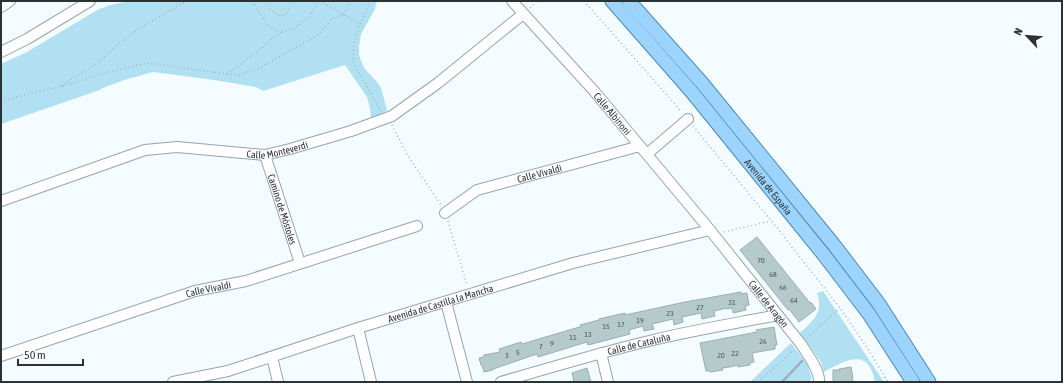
<svg xmlns="http://www.w3.org/2000/svg" width="1063" height="383" viewBox="0 0 1063 383" font-family="'Asap Condensed',sans-serif">
  <style>
    .green { fill: #b0e0f1 }
    .lines { fill: none; stroke-linecap: round; stroke-linejoin: round }
    .stream { stroke: #a0aabb; stroke-width: 2.5 }
    .building { fill: #b5caca; stroke: #9bafaf }
    .minor-casing { stroke: #94a6ac; stroke-width: 12 }
    .major-casing { stroke: #4b89b7; stroke-width: 15 }
    .path { stroke: #a9b1b4; stroke-width: 1.5; stroke-dasharray: 1 3; stroke-linecap: butt }
    .minor { stroke: #fff; stroke-width: 10 }
    .major { stroke: #9dd4fe; stroke-width: 13 }
    .labels { text-anchor: middle; dominant-baseline: central; stroke-width: 3; stroke-linejoin: round; paint-order: stroke }
    .number-label { font-size: 8px; fill: #4e585a }
    .street-label { font-size: 10px; fill: #2b3234; stroke: #fff }
  </style>
  <rect width="100%" height="100%" fill="#f4fcff"/>
  <path class="green" d="M132 1H377L375 9 361 34 359 47V54L361 61 365 69 377 82 381 88 387 110 382 114 371 118 370 109 367 97 345 65 263 91 256 87 214 80 153 72 124 80 100 89V90L1 124V64L27 52 99 9 114 4Z
    M823 291 884 382H875C869 347 846 360 824 372L821 362 800 333C813 321 824 312 817 293Z
    M791 343 807 364 812 379 809 382H750Z"/>
  <g class="lines">
    <path class="stream" d="M782 382 802 361"/>
  </g>
  <path class="building" d="M757 237 810 303 811 302 816 309 799 322 789 309 788 310 740 250Z
    M741 292V294L747 293 749 305 745 306 746 310 733 313 732 308 727 309V308L714 311 715 316 702 319 701 313 682 317 683 322 674 325 673 319 652 324 654 329 644 331 643 326 629 330 630 334 588 345 587 342 538 357 537 354 493 369V370L484 372 482 365H481L479 358 484 357V355L500 352 499 349 521 342 522 344 576 328 581 327 580 325 599 320V319L625 313V315L685 302Z
    M774 327 777 345H775V349L752 353 754 362 750 363V365L738 367V365L730 367 722 368 723 370 710 372V371H706L700 343 757 332 756 330Z
    M851 367 853 378H852L853 382H834L833 380V370H840L839 369Z
    M587 368 591 382H574L572 373Z"/>
  <g class="lines">
    <defs>
      <g id="minor">
        <path id="s1" d="M512 1 594 91 710 230 801 344C807 354 820 370 819 382"/>
        <path d="M1 7 10 1"/>
        <path d="M1 52 27 39 90 1"/>
        <path d="M647 154 688 119"/>
        <path id="s2" d="M265 155 300 263"/>
        <path id="s3" d="M1 201 145 150 177 147 265 155 290 149 351 131 392 116 438 83 523 14"/>
        <path id="s4" d="M445 213 477 190 640 146"/>
        <path d="M446 302 467 382"/>
        <path d="M358 328 371 382"/>
        <path d="M601 353 608 382"/>
        <path id="s5" d="M1 356 195 291 246 281 417 226"/>
        <path d="M272 357 278 382"/>
        <path id="s6" d="M173 382 228 371 358 328 573 263 710 230"/>
        <path id="s7" d="M501 382C552 367 602 352 653 340 694 330 737 323 778 315"/>
      </g>
      <g id="major">
        <path id="s8" d="M612 1 691 91 824 255 869 314 913 382"/>
        <path d="M629 1 702 83 834 245 879 304 929 382"/>
      </g>
    </defs>
    <use href="#minor" class="minor-casing"/>
    <use href="#major" class="major-casing"/>
    <path class="path" d="M252 1 267 25 277 31 292 30 309 17 318 1
      M271 1 269 7C272 13 277 14 283 16L287 13 292 1
      M320 1 360 24
      M370 1 354 40 353 57 355 66 381 111
      M584 1 682 112
      M530 8 537 1
      M343 15 349 6 351 1
      M227 74 239 75 258 69 318 35 331 20 342 14
      M61 86 91 67 101 60 118 44 139 29 186 1
      M1 102 12 98 60 87 104 73 147 63 227 74 258 51 272 39 284 31
      M392 125 408 156 441 205
      M693 126 774 224 840 308 866 346 888 382
      M448 221 467 285
      M724 232 771 221
      M807 338 840 308
      M758 382 794 350
      M883 382 885 377"/>
    <use href="#minor" class="minor"/>
    <use href="#major" class="major"/>
  </g>
  <g class="labels">
    <g class="number-label">
      <text x="761" y="260">70</text>
      <text x="773" y="274">68</text>
      <text x="783" y="287">66</text>
      <text x="794" y="300">64</text>
      <text x="732" y="302">31</text>
      <text x="700" y="307">27</text>
      <text x="670" y="313">23</text>
      <text x="640" y="320">19</text>
      <text x="621" y="324">17</text>
      <text x="606" y="326">15</text>
      <text x="588" y="334">13</text>
      <text x="573" y="337">11</text>
      <text x="763" y="341">26</text>
      <text x="552" y="343">9</text>
      <text x="541" y="346">7</text>
      <text x="518" y="352">5</text>
      <text x="735" y="353">22</text>
      <text x="507" y="355">3</text>
      <text x="721" y="355">20</text>
    </g>
    <g class="street-label">
      <text stroke="none"><textPath href="#s1" startOffset="151">Calle Albinoni</textPath></text>
      <text stroke="none"><textPath href="#s3" startOffset="286">Calle Monteverdi</textPath></text>
      <text stroke="none"><textPath href="#s4" startOffset="104">Calle Vivaldi</textPath></text>
      <text stroke="none"><textPath href="#s8" startOffset="243">Avenida de España</textPath></text>
      <text stroke="none"><textPath href="#s2" startOffset="57">Camino de Móstoles</textPath></text>
      <text stroke="none"><textPath href="#s5" startOffset="218">Calle Vivaldi</textPath></text>
      <text stroke="none"><textPath href="#s6" startOffset="279">Avenida de Castilla la Mancha</textPath></text>
      <text stroke="none"><textPath href="#s1" startOffset="397">Calle de Aragón</textPath></text>
      <text stroke="none"><textPath href="#s7" startOffset="143">Calle de Cataluña</textPath></text>
    </g>
  </g>
  <rect width="1063" height="383" fill="none" stroke="#2b3234" stroke-width="4"/>
  <g transform="translate(1027 36) rotate(296)" stroke="#ffffff" stroke-width="3" paint-order="stroke">
  <path d="M0-3L7 15L0 10L-7 15Z" fill="#2b3234"/>
  <text y="-6" font-size="11" font-weight="bold" text-anchor="middle" fill="#2b3234">N</text>
  </g>
  <path d="M18 359v6h65v-6" fill="none" stroke="#2b3234" stroke-width="2"/>
  <text x="24" y="359" font-size="12" fill="#2b3234" stroke="#ffffff" stroke-width="3" paint-order="stroke">50 m</text>
</svg>
